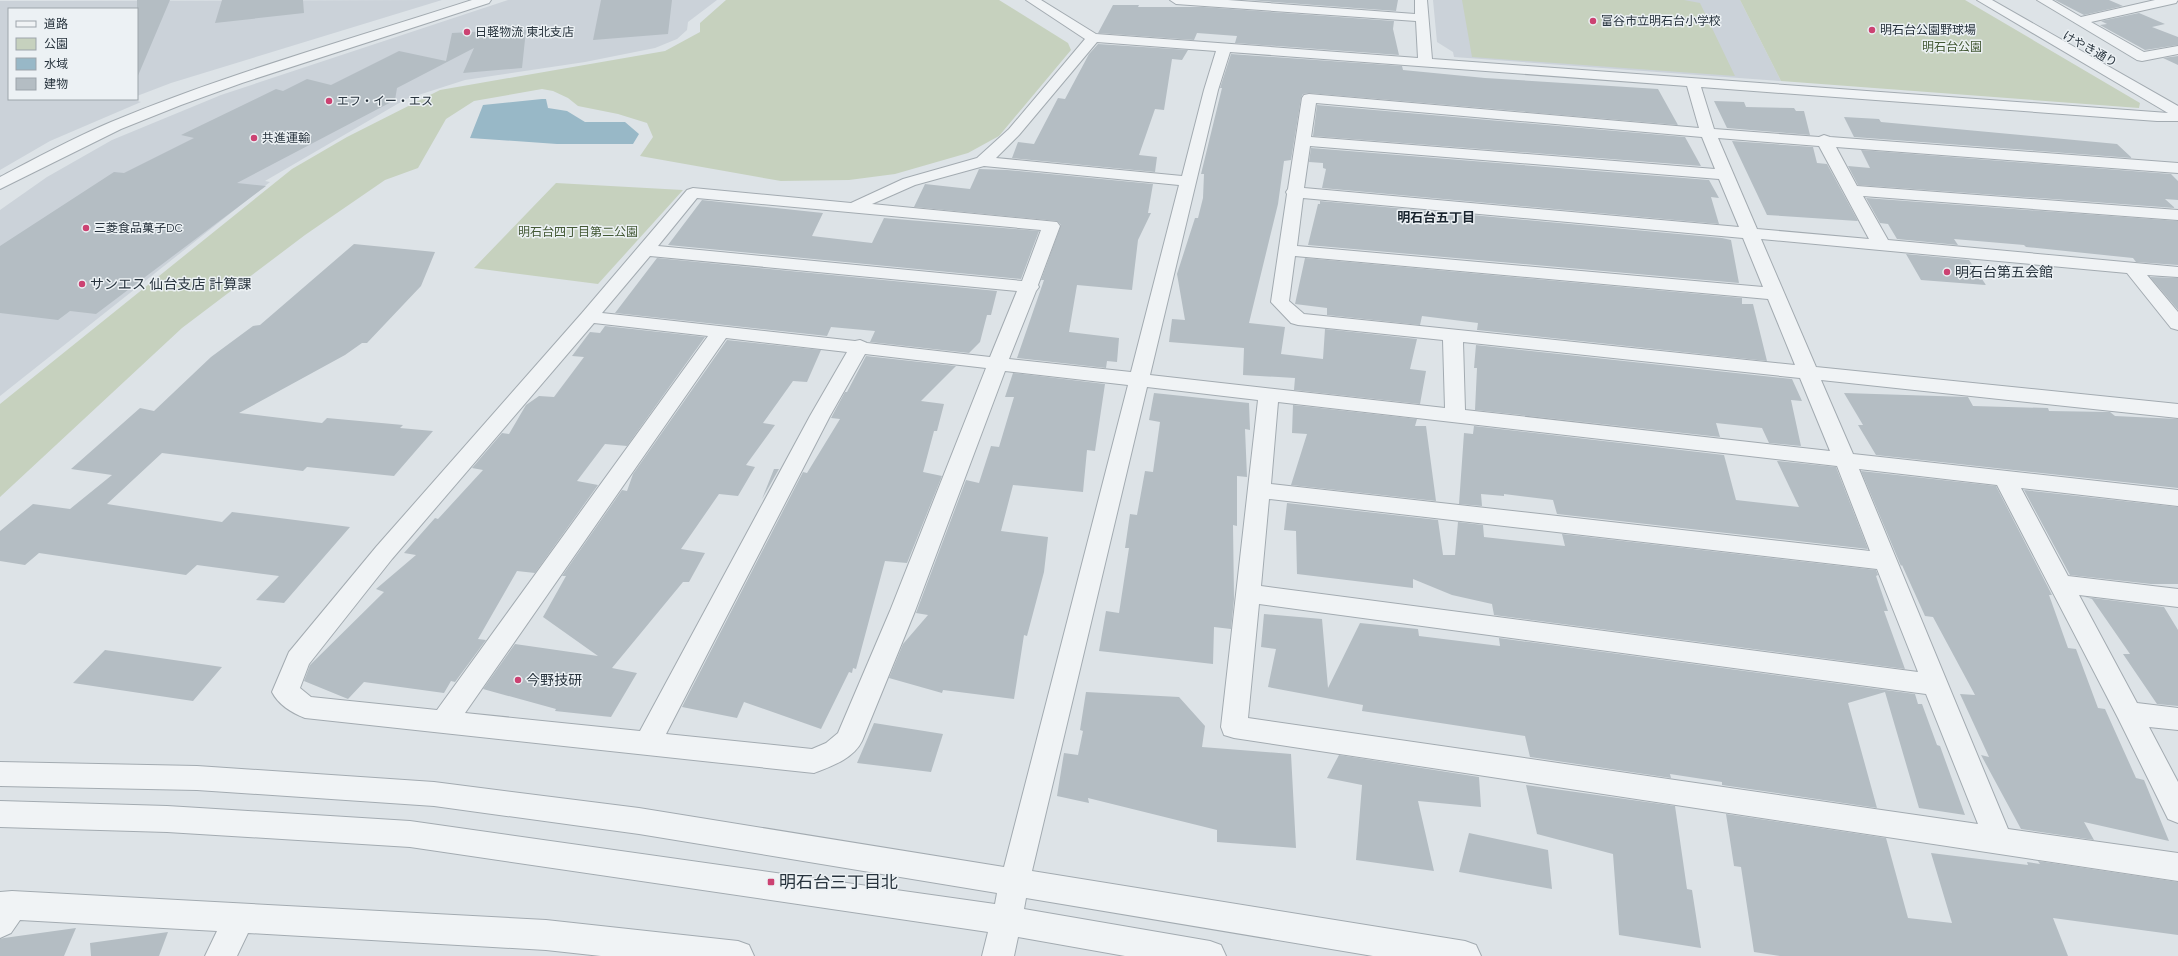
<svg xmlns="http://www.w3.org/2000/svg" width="2178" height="956" viewBox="0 0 2178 956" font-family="Raleway,'Noto Sans JP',sans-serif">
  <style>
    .built { fill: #cbd2d9 }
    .green { fill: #c6d1be }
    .water { fill: #98b8c7 }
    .building { fill: #b4bdc3 }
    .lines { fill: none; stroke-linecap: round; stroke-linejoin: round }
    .minor-casing { stroke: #a3abb1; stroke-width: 2 }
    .minor { fill: #f0f3f5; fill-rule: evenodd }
    .poi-dot { fill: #cc4272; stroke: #ecf1f4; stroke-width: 1.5 }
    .labels { text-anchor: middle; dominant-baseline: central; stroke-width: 3; stroke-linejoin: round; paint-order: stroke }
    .far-poi-label { font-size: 12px; fill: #27333d; stroke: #ecf1f4; text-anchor: start }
    .far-park-label { font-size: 12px; fill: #425834; stroke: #ecf1f4 }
    .far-street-label { font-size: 12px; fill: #27333d; stroke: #ecf1f4 }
    .far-neighbourhood-label { font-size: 13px; font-weight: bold; fill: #19242e; stroke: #ecf1f4 }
    .poi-label { font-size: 14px; fill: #27333d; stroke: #ecf1f4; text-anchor: start }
    .near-poi-label { font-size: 17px; fill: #27333d; stroke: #ecf1f4; text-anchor: start }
  </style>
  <rect width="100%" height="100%" fill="#dde3e7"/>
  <path class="built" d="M442 0 171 83 137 96V9H9V99H131L141 102 50 141 0 170V1Z
    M508 0H717L688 22 687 30 677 39 655 48 585 62 465 80 406 99 265 181 270 182 0 396V210L47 177 112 140 221 95Z
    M1433 0H1740L1781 81 1454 57 1453 52 1437 42Z"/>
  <path class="green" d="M726 0H999L1068 43 1071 50 999 136 968 153 895 174 849 180 781 181 640 156 653 137 647 123 618 114 578 106 568 98 553 91 542 89 474 101 446 119 418 168 385 180 305 235 182 328 0 497V404L292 169 347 137 440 90 665 51 700 32V23Z
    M1462 0H1684L1700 3 1735 76 1472 57Z
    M1740 0H1965L2140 103 2139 108 1781 81Z
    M556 183 683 190 598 284 474 268Z"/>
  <path class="water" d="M542 99H546L548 108 567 111 585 122H625L639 134 633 144H557L470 138 483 105Z"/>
  <path class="building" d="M137 0H170L137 78Z
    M222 0H303L304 13 215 23Z
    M601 0H672L668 34 593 40Z
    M1248 0H1398L1396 11Z
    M2055 0H2109L2123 6 2084 15Z
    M1113 5H1139L1138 7H1203L1394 21 1393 29 1399 55 1235 43 1237 36 1197 33 1194 40 1098 33Z
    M2139 13 2165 24 2152 27 2178 37V45L2145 50 2100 25 2107 24 2101 21Z
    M509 30 506 31 526 30 522 68 463 73 474 48 397 88 395 100 237 183 266 186 96 314 70 311 58 320 0 313V246L114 172 124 173 194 138 181 135 276 89 283 91 307 79 331 85 399 51 446 61 452 33Z
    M1098 44 1188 50 1182 60 1172 59 1164 110 1155 109 1139 155 1157 157 1155 172 1012 158 1018 142 1034 144 1058 98 1065 99 1089 54Z
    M1231 54 1402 66 1403 70 1485 78 1658 89 1678 125 1309 93 1303 94 1301 98 1291 160 1284 161 1278 204 1249 323 1285 327 1281 354 1323 359 1325 329 1417 339 1410 369 1426 371 1420 404 1294 390 1295 378 1243 375 1244 348 1169 342 1172 319 1185 320 1177 274 1195 218H1198L1203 198 1204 174H1201L1222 88H1220Z
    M2178 56V65L2163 58Z
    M1714 101 1744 102 1746 107 1794 108 1796 111H1804L1810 135 1727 128Z
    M1317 105 1685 137 1701 166 1313 136Z
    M1844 117 1879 119 1881 122 2117 144 2132 158 1854 137Z
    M1732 141 1813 147 1817 163 1827 164 1858 221 1767 215Z
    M1311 148 1709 180 1719 198 1711 197 1719 224 1322 188 1326 169 1323 168V163L1309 162Z
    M1861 150 2171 174 2178 181V200L2165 199 2175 208 1858 185 1848 166 1870 168Z
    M979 169 1007 170 1153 184 1148 213H1151L1138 240 1132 290 1077 285 1069 332 1119 338 1117 362 1107 361 1106 368 1017 358 1044 280H1041L1061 225 1057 221 914 207 925 184 970 189Z
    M1866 198 2178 221V265L2136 262 2133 258 2026 247 2024 245 1954 239 1958 245 1897 239 1888 224 1880 223Z
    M702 200 823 213 812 236 872 243 884 218 1039 231 1021 279 668 245Z
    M1320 201 1722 238 1731 240 1739 283 1308 245 1318 204H1320Z
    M354 244 435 252 421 286 367 343H362L345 355 239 413 322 423 327 418 403 425 400 428 433 431 394 476 307 467 303 471 162 453 107 504 222 522 232 512 350 527 284 603 256 600 279 576 197 565 186 575 39 553 25 565 0 561V531L33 504 70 509 112 475 71 469 140 408 154 411 211 357 253 326 260 325Z
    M1906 254 1969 260 1986 285 1921 280Z
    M657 258 997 291 991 315H987L980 342 969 353 870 342 875 331 831 327 827 336 615 313Z
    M1305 258 1742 298V304H1753L1767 361 1477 330 1478 323 1422 316 1420 325 1327 315V308L1295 304Z
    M2150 277 2178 278V310Z
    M605 326 705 337 627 446 605 444 577 481 598 485 535 573 517 571 478 639 486 640 455 682 451 681 444 693 364 682 348 699 304 681 310 665 384 592 376 589 416 555 404 553 435 518 438 519 483 470 472 468 502 433 509 434 526 405 539 396 554 397 584 357 572 356 590 332 600 333Z
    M727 340 821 350 807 382 793 381 763 423 775 425 746 465 755 467 738 496 719 494 681 549 705 553 689 582H683L612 668 637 673 611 717 555 711 556 709 483 689 515 644 598 656 543 617 566 576H562L622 490 627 491 633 474Z
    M1476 345 1792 379 1802 401 1791 400 1801 446 1769 443 1762 428 1716 423 1720 437 1475 410 1477 368H1474Z
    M866 356 956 366 921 401 944 404 937 431H934L923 472 942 476 907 563 885 561 856 669 853 668 852 673 849 672 821 729 744 702 737 718 682 707 803 472 807 473 840 419 831 418 845 392H847Z
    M1013 373 1105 384 1095 451 1087 450 1083 492 1013 485 1001 531 1048 537 1044 572 1027 636 1024 635 1014 699 943 690 942 693 889 678 903 644 928 615 916 613 966 480 979 483 991 446 999 447 1014 397H1005Z
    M1154 393 1249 403 1250 430 1245 429 1247 477 1237 476V526L1233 525 1234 599 1231 629 1214 627 1213 664 1099 651 1106 611 1119 613 1129 548H1125L1130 514 1137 515 1145 471 1153 472 1160 422 1149 420Z
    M1844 393 1968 397 1973 406 2048 408 2049 411 2110 412 2115 416 2178 419V488L1876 455 1858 425H1863Z
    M1293 405 1417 419 1415 426H1426L1436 501 1291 485 1307 434 1292 433Z
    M1474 426 1724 455 1736 500 1799 507 1777 461 1836 467 1868 549 1557 514 1553 500 1504 494V496L1481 494 1482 506 1459 504 1464 433 1473 434Z
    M774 469H779L762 499Z
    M1861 471 1996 486 2052 595H2049L2068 648 2076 649 2098 708 2105 709 2136 778 2144 780 2169 841 2084 822 2094 840 2021 829 1981 755 1989 757 1960 694 1975 695 1933 617 1925 616 1902 565 1901 566Z
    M2024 490 2178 507V584H2151L2070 575Z
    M1287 503 1438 520 1443 555H1455L1458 522 1483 525 1484 537 1565 546 1562 534 1876 570 1878 575 1876 576 1888 611H1884L1905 669 1494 615 1492 604 1452 595 1413 579V588L1297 574 1296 531 1284 530Z
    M2085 597 2164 607 2178 630V706L2157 704 2123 654H2130L2092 599Z
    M1264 614 1322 619 1328 688 1360 623 1418 629 1419 636 1500 646 1499 638 1915 694 1918 704H1922L1937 745 1940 746 1965 815 1919 808 1885 692 1848 703 1877 808 1722 785V782L1670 774 1671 778 1530 757 1525 736 1362 711 1363 705 1268 687 1276 649 1261 647Z
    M105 650 222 667 193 701 73 683Z
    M1086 692 1179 697 1205 726 1202 747 1291 754 1296 848 1217 842V830L1088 798 1089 803 1057 796 1064 753 1078 755 1083 731 1080 730Z
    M874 723 943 734 931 772 857 763Z
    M1339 755 1479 777 1481 807 1418 801 1434 871 1356 860 1362 785 1327 778Z
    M1526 785 1675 806 1687 889 1692 890 1701 948 1619 935 1613 854 1537 834Z
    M1726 814 1886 838 1908 918 1952 923 1931 853 2028 865 2027 862 2040 864 2038 861 2178 882V935L2053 918 2068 956H1780L1754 952 1741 867 1734 866Z
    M1469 833 1548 850 1552 889 1459 872Z
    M76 928 64 956H0V939L4 938Z
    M168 932 159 956H91L90 943Z"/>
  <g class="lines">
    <defs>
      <path id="minor" d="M472 0H491L489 3 242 83 181 105 121 129 0 189V177C36 158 73 138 111 122 228 73 352 39 472 0Z
        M1026 0H1041L1096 34 1418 58 1416 21 1176 4 1170 0H1228L1415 14V0H1427L1432 59 2168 113 1977 0H1992L2178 106V121H2157L1701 87 1714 129 1819 137 1824 135 1830 137 2178 163V173L1836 147 1857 186 2178 210V220L1863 196 1888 240 2178 267V277L2147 275 2178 312V330L2171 328 2127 273 1761 239 1816 367 2178 404V418L1821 380 1853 454 2178 490V506L2021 488 2068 576 2178 589V607L2079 595 2137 703 2178 708V730L2149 727 2178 782V823L2168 819 2118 718 1997 485 1859 469 2008 829 2178 853V881L1234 738 1224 735 1221 727 1258 400 1147 387 1032 871 1465 941 1476 945 1481 956H1373L1026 898 1024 909 1210 941 1221 945 1226 956H1125L1018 937 1014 956H982L988 932 410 847 167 832 0 827V801L167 806 410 821 995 904 997 893 639 834 434 806 197 790 0 786V762L197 766 434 782 639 808 1004 867 1128 385 1005 371 915 611 862 741C853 759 832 766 814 773L305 718C292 713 278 704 272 692L289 652 376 547 582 313 687 190 693 188 851 203 903 179 977 158 1009 129 1085 39ZM1097 42 1216 51 1204 90 1182 176 996 158 1019 135ZM1230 52 1687 86 1699 128 1309 94 1304 95 1302 98 1288 189 1286 192 1287 194 1271 302 1291 323 1298 325 1443 340 1445 408 1150 375 1218 90ZM1316 103 1702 137 1715 169 1311 137ZM1718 138 1819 146 1869 239 1757 229ZM1310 146 1719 179 1739 227 1304 188ZM984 166 1179 185 1131 372 1009 359 1036 291 1039 287 1038 285 1060 226 1057 222 872 204 915 185ZM697 198 1041 230 1022 281 658 246ZM1303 198 1743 238 1763 287 1297 246ZM650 256 1017 291 990 357 867 343 860 340 855 341 602 313ZM1295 256 1768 299 1795 365 1304 314 1289 301ZM594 323 708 336 437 710 311 697 300 688 309 664 392 559ZM726 338 847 352 810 416 640 731 465 713ZM1463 342 1800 378 1830 451 1465 410ZM865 354 986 368 890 611 838 733 826 743 812 749 666 734 830 416ZM1278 402 1837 466 1870 551 1271 484ZM1269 499 1877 569 1918 672 1261 586ZM1259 604 1926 694 1978 824 1248 718Z
        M2037 0H2052L2081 17 2155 0H2178L2176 3 2091 22 2144 52 2178 46V54L2142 61 2137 60Z
        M12 891 546 920 738 941 749 945 754 956H601L546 950 248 933 237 956H205L217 931 20 920 11 933 0 938V892Z"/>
    </defs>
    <use href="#minor" class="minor-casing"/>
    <use href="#minor" class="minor"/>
  </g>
  <g class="poi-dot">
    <circle cx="1593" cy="21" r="4"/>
    <circle cx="1872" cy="30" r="4"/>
    <circle cx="467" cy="32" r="4"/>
    <circle cx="329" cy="101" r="4"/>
    <circle cx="254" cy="138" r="4"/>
    <circle cx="86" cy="228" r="4"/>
    <circle cx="1947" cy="272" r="4"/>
    <circle cx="82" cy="284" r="4"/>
    <circle cx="518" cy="680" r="4"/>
    <rect x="767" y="878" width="8" height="8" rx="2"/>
  </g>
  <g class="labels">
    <g class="far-poi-label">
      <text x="1601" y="21">富谷市立明石台小学校</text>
      <text x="1880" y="30">明石台公園野球場</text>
      <text x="475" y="32">日軽物流 東北支店</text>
      <text x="337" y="101">エフ・イー・エス</text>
      <text x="262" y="138">共進運輸</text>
      <text x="94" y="228">三菱食品菓子DC</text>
    </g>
    <g class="far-park-label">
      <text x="1952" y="47">明石台公園</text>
      <text x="578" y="232">明石台四丁目第二公園</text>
    </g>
    <g class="far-street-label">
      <text transform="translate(2090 49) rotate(29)">けやき通り</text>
    </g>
    <g class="far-neighbourhood-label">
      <text x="1436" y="217">明石台五丁目</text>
    </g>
    <g class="poi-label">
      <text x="1955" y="272">明石台第五会館</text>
      <text x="90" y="284">サンエス 仙台支店 計算課</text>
      <text x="526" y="680">今野技研</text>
    </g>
    <g class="near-poi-label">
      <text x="779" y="882">明石台三丁目北</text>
    </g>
  </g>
  <rect x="8" y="8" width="130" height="92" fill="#ecf1f4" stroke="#9da5ab"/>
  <rect x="16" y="21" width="20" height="6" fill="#f0f3f5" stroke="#9da5ab"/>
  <text x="44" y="28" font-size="12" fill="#27333d">道路</text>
  <rect x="16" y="38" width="20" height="12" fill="#c6d1be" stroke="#9da5ab"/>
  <text x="44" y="48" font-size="12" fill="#27333d">公園</text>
  <rect x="16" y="58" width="20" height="12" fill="#98b8c7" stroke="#9da5ab"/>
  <text x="44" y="68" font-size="12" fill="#27333d">水域</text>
  <rect x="16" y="78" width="20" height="12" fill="#b4bdc3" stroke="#9da5ab"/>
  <text x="44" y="88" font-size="12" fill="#27333d">建物</text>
</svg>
